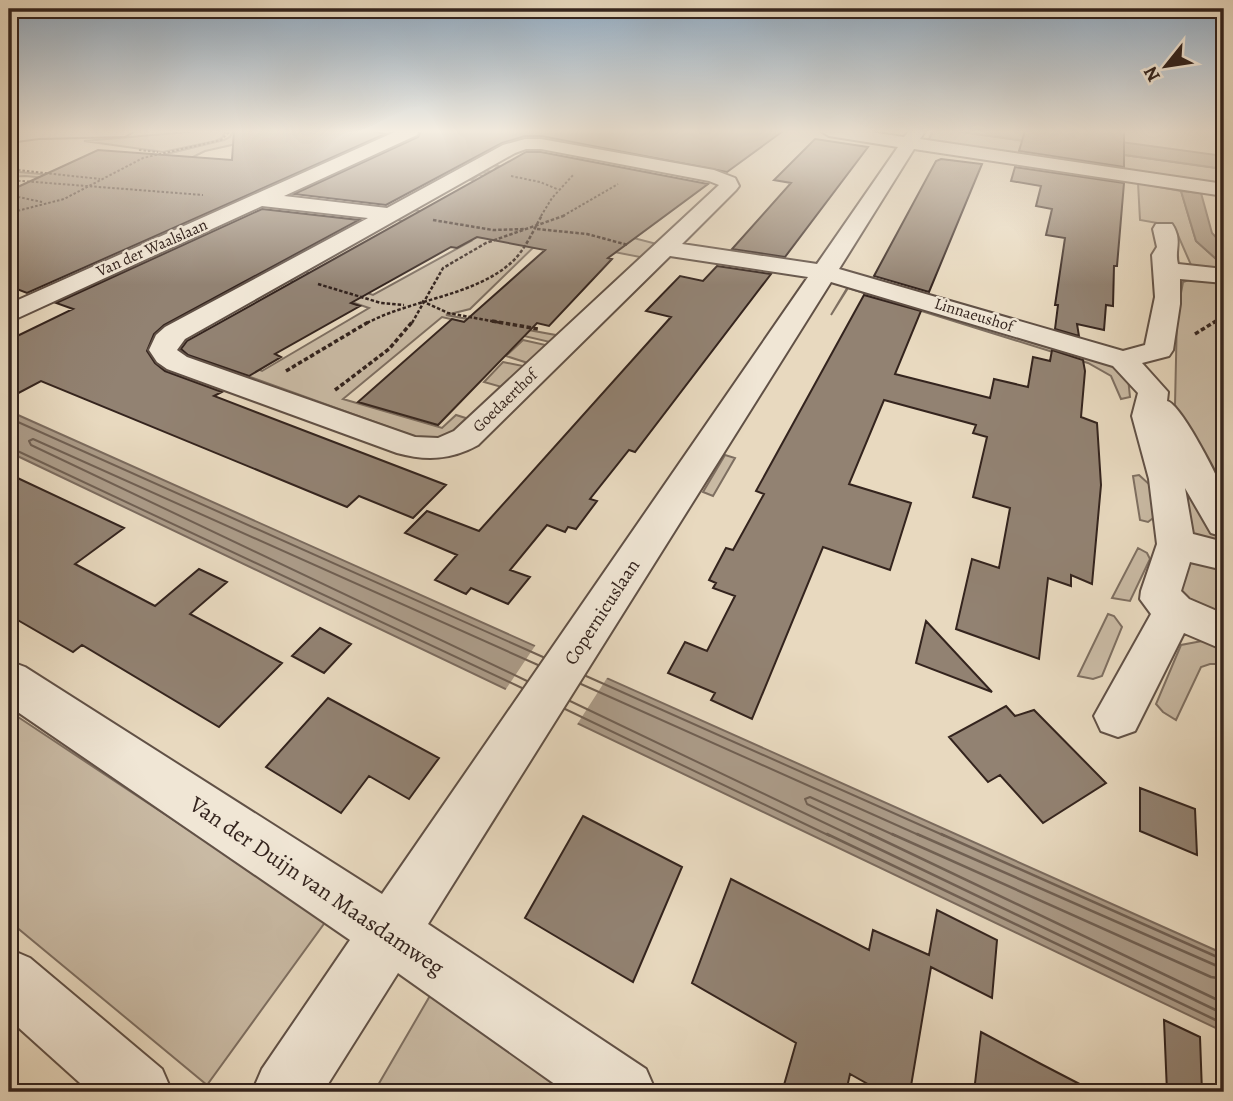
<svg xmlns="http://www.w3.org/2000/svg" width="1233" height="1101" viewBox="0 0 1233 1101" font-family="Alegreya,serif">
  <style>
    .green { fill: #c9baa4; stroke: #7e6f61; stroke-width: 2 }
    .water { fill: #ab9b88; stroke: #7b6b5e; stroke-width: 2 }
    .pier { fill: #e8d9bf }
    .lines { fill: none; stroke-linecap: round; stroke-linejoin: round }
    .shore-far1 { stroke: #706053; stroke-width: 2 }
    .shore { stroke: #706053; stroke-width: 2.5 }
    .building { fill: #928272; stroke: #34241e; stroke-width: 2 }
    .minor-casing { stroke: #615146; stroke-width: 4 }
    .tertiary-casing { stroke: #615146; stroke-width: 4 }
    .path-far2 { stroke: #34241e; stroke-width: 2; stroke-dasharray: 2.5 2; stroke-linecap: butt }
    .path-far1 { stroke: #34241e; stroke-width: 2.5; stroke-dasharray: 3.5 2; stroke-linecap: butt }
    .path { stroke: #34241e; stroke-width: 3.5; stroke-dasharray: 4.5 2.5; stroke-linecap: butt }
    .minor { fill: #f0e6d5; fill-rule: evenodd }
    .tertiary { fill: #f0e6d5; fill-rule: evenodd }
    .labels { text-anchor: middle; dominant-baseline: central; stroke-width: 5; stroke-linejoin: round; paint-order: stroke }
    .far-street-label { font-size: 16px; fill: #34241e; stroke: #f0e6d5 }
    .street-label { font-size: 19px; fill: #34241e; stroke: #f0e6d5 }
    .near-street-label { font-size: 23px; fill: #34241e; stroke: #f0e6d5 }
  </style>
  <rect width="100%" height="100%" fill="#e8d9bf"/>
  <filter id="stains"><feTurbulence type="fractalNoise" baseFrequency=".00286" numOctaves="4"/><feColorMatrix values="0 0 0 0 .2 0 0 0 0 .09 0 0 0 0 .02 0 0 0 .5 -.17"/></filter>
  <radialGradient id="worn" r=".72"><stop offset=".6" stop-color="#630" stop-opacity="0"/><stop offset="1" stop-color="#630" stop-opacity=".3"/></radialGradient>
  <path class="green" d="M199 131H226L222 138 215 141 163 152 84 141Z
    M233 131H260L236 144 205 151 134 186 25 176 9 177V171L104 180 138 161 224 140 230 137Z
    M933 131H955L1224 169V187L927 143Z
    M584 156 654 168 568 221 657 244 645 258 543 238 470 309 446 315 561 336 554 343 442 317 343 399 442 428 456 415 472 420 453 438 430 442 195 357 194 351 187 355 170 348 197 327 207 331 192 340 262 371 369 308 285 279 300 270 373 295 471 241 394 219 409 209 495 226 542 186 479 175 472 180 462 179 475 171 545 184 547 183 478 169 487 164 498 166 493 171 553 181Z
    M1138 183 1181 191 1196 241 1224 266V272L1191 265 1174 226 1140 220Z
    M1201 276 1224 279V496L1175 405 1177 315 1183 282Z
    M849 285 1110 365 1128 378 1130 397 1121 399 1111 376 1088 363 848 288 831 315Z
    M523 340 550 346 531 364 506 356Z
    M503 362 528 367 505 388 484 382Z
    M725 455 735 458 713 496 703 492Z
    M1139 475 1150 485 1157 515 1148 522 1140 520 1133 476Z
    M1182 489 1200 495 1223 542 1193 541Z
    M1138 548 1147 553 1150 559 1130 601 1112 598Z
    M1191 557 1224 567V623L1182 594 1175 584Z
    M1108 614 1114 616 1122 627 1102 676 1093 679 1078 676Z
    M1202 641 1224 646V664H1210L1201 667 1176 720 1163 712 1156 704 1181 645Z
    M9 711 326 921 207 1085 9 921Z
    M431 994 579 1092H374Z"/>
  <path class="water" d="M955 131H1041L1224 156V169Z
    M1181 191 1201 193 1212 233 1224 246V266L1196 241Z
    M9 411 1224 954V1032L9 452Z"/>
  <path class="pier" d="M537 643 611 676 607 678 576 726 504 692Z"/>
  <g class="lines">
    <path class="shore-far1" d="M9 418 543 657
      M9 447 522 688
      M586 676 945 836
      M527 681 31 445 29 441 33 439 538 665
      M581 684 921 836
      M570 701 852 836
      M565 709 830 836
      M874 836 807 804 805 799 810 797 896 836"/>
    <path class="shore" d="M827 834 1224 1024
      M848 834 1224 1014
      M870 834 1224 1003
      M892 834 1211 977 1224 979
      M917 834 1224 969
      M941 834 1224 960"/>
  </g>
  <path class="building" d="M234 131H372L385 134 27 293 9 286V191L98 150 232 160Z
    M421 131H783L727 172 541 136H525L502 143 386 205 294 194 418 137Z
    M1025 131H1124V167L1019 151Z
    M815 139 868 147 785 257 732 249 791 183 774 180Z
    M526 152H541L708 184 608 258 612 259 549 326 537 323 438 425 358 402 452 319 464 322 545 250 477 237 457 248 451 247 351 303 360 306 275 354 281 357 249 376 188 355 181 349 187 341Z
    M941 159 982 164 929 292 874 276 936 161Z
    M1015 167 1124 183 1117 266H1114L1113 306 1106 305 1104 330 1077 324 1079 336 1055 329 1058 305H1055L1065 238 1046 235 1052 209 1036 206 1041 186 1011 181Z
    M262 209 359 220 164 325 154 334 147 351 155 363 165 371 222 392 214 396 446 485 413 518 359 496 347 507 41 381 9 398V340L73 309 56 303Z
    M717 266 771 274 635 452 629 450 590 499 597 501 576 529 568 527 565 532 547 525 510 570 530 577 508 604 471 588 466 594 435 580 457 555 405 533 427 511 479 531 671 317 646 311 680 276 703 281Z
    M864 295 921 311 895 374 990 398 994 379 1028 387 1033 357 1050 361 1052 350 1083 360 1085 371 1081 417 1097 423 1101 485 1092 584 1071 575V586L1048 578 1039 659 956 629 972 559 999 568 1010 508 973 497 987 437 973 433 976 425 884 400 849 484 911 503 890 570 823 547 752 719 711 700 715 693 668 673 685 642 707 651 735 596 713 588 716 583 709 580 726 548 733 550 764 494 756 491Z
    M9 474 124 528 75 564 155 606 199 569 227 582 190 614 282 663 219 727 82 645 73 652 9 615Z
    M926 621 992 692 916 663Z
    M320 628 351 644 324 673 292 656Z
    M328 698 439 758 409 799 369 776 341 813 266 767Z
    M1006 706 1015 716 1034 710 1106 783 1043 823 1000 775 988 782 949 737Z
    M1140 788 1195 809 1197 855 1140 831Z
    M583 816 682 867 633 982 525 918Z
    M731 879 869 950 873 930 929 955 937 910 997 940 992 998 931 967 910 1092H882L850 1074 846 1092H782L796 1043 692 983Z
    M1164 1020 1200 1037 1202 1092H1167Z
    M981 1032 1041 1064 1095 1092H974Z"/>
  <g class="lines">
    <defs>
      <path id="minor" d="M15 131H133L125 136 39 138 9 142V132Z
        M397 131H419L417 135 284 196 387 208 503 145 525 139H541L714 170 735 178 739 186 736 190 682 244 817 264 898 147 829 136 821 131H864L904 137 909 131H925L920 139 1224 184V196L914 149 839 269 1123 351 1145 345 1155 297 1152 255 1157 247 1153 229 1156 224H1172C1183 241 1174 249 1178 264L1224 269V283L1180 279V304L1173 350 1169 356 1142 363 1168 392 1167 401C1181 404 1218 477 1224 493 1228 505 1225 525 1224 537L1211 533 1185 488 1193 534 1224 542V570L1190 562 1181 591 1189 599 1224 614V650L1184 633 1135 731 1118 737 1101 731 1094 716 1151 614 1140 599 1141 591 1157 544 1149 479 1132 416 1138 393 1113 366 831 282 428 924 646 1069 656 1092H566L398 973 323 1092H252L262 1069 350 940 9 706V661L25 667 382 894 808 277 670 256 478 445C451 460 426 461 397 453L167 369 157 362 149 350 156 335 165 327 368 218 262 206 9 322V304ZM526 149H541L709 181 719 185 454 431 438 438 415 437 187 357 177 350 185 339 515 153Z"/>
      <path id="tertiary" d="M9 949 30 958 162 1069 172 1092H90L9 1019Z"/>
    </defs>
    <use href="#minor" class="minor-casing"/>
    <use href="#tertiary" class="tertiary-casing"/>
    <path class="path-far2" d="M139 150 158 152
      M9 169 100 179
      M511 176 540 182 557 189
      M9 180 203 195
      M9 195 42 202
      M9 213 64 199 143 158 221 140 230 131
      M541 216 552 198 574 174
      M563 216 618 184"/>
    <path class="path-far1" d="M433 220 493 230 525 229
      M537 229 587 234 628 245
      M318 284 381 303 404 305
      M422 301 448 313 502 323
      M367 323C412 299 476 296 513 261 526 248 533 231 542 215
      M412 323 443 268 486 243 566 215
      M1214 323 1224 316"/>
    <path class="path" d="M492 321 538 329
      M1195 334 1216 321
      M286 371 370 321
      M335 390 389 349 413 321"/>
    <use href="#minor" class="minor"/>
    <use href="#tertiary" class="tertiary"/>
  </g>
  <linearGradient id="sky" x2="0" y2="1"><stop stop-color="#8faac2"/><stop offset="0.46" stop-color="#f5eee2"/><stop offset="1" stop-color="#f5eee2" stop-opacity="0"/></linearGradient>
  <rect width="1233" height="285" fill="url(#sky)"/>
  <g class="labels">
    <g class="far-street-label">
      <text transform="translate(152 248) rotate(-24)">Van der Waalslaan</text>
      <text transform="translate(974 315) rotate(17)">Linnaeushof</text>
      <text transform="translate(505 401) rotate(-44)">Goedaerthof</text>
    </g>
    <g class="street-label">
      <text transform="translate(602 612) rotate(-57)">Copernicuslaan</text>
    </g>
    <g class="near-street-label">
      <text transform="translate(317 886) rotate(34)">Van der Duijn van Maasdamweg</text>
    </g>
  </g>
  <rect width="1233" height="1101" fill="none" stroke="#e8d9bf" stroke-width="35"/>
  <rect x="10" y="10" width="1212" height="1080" fill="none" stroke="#34241e" stroke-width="3.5"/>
  <rect x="18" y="18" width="1198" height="1066" fill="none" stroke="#34241e" stroke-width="2"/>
  <g transform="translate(1166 66) rotate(240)" stroke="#f0e6d5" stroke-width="5" paint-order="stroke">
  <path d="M0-5L12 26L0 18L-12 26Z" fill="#34241e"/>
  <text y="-10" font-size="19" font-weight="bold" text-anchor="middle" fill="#34241e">N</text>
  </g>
  <rect width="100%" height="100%" filter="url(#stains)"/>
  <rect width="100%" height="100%" fill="url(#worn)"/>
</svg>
